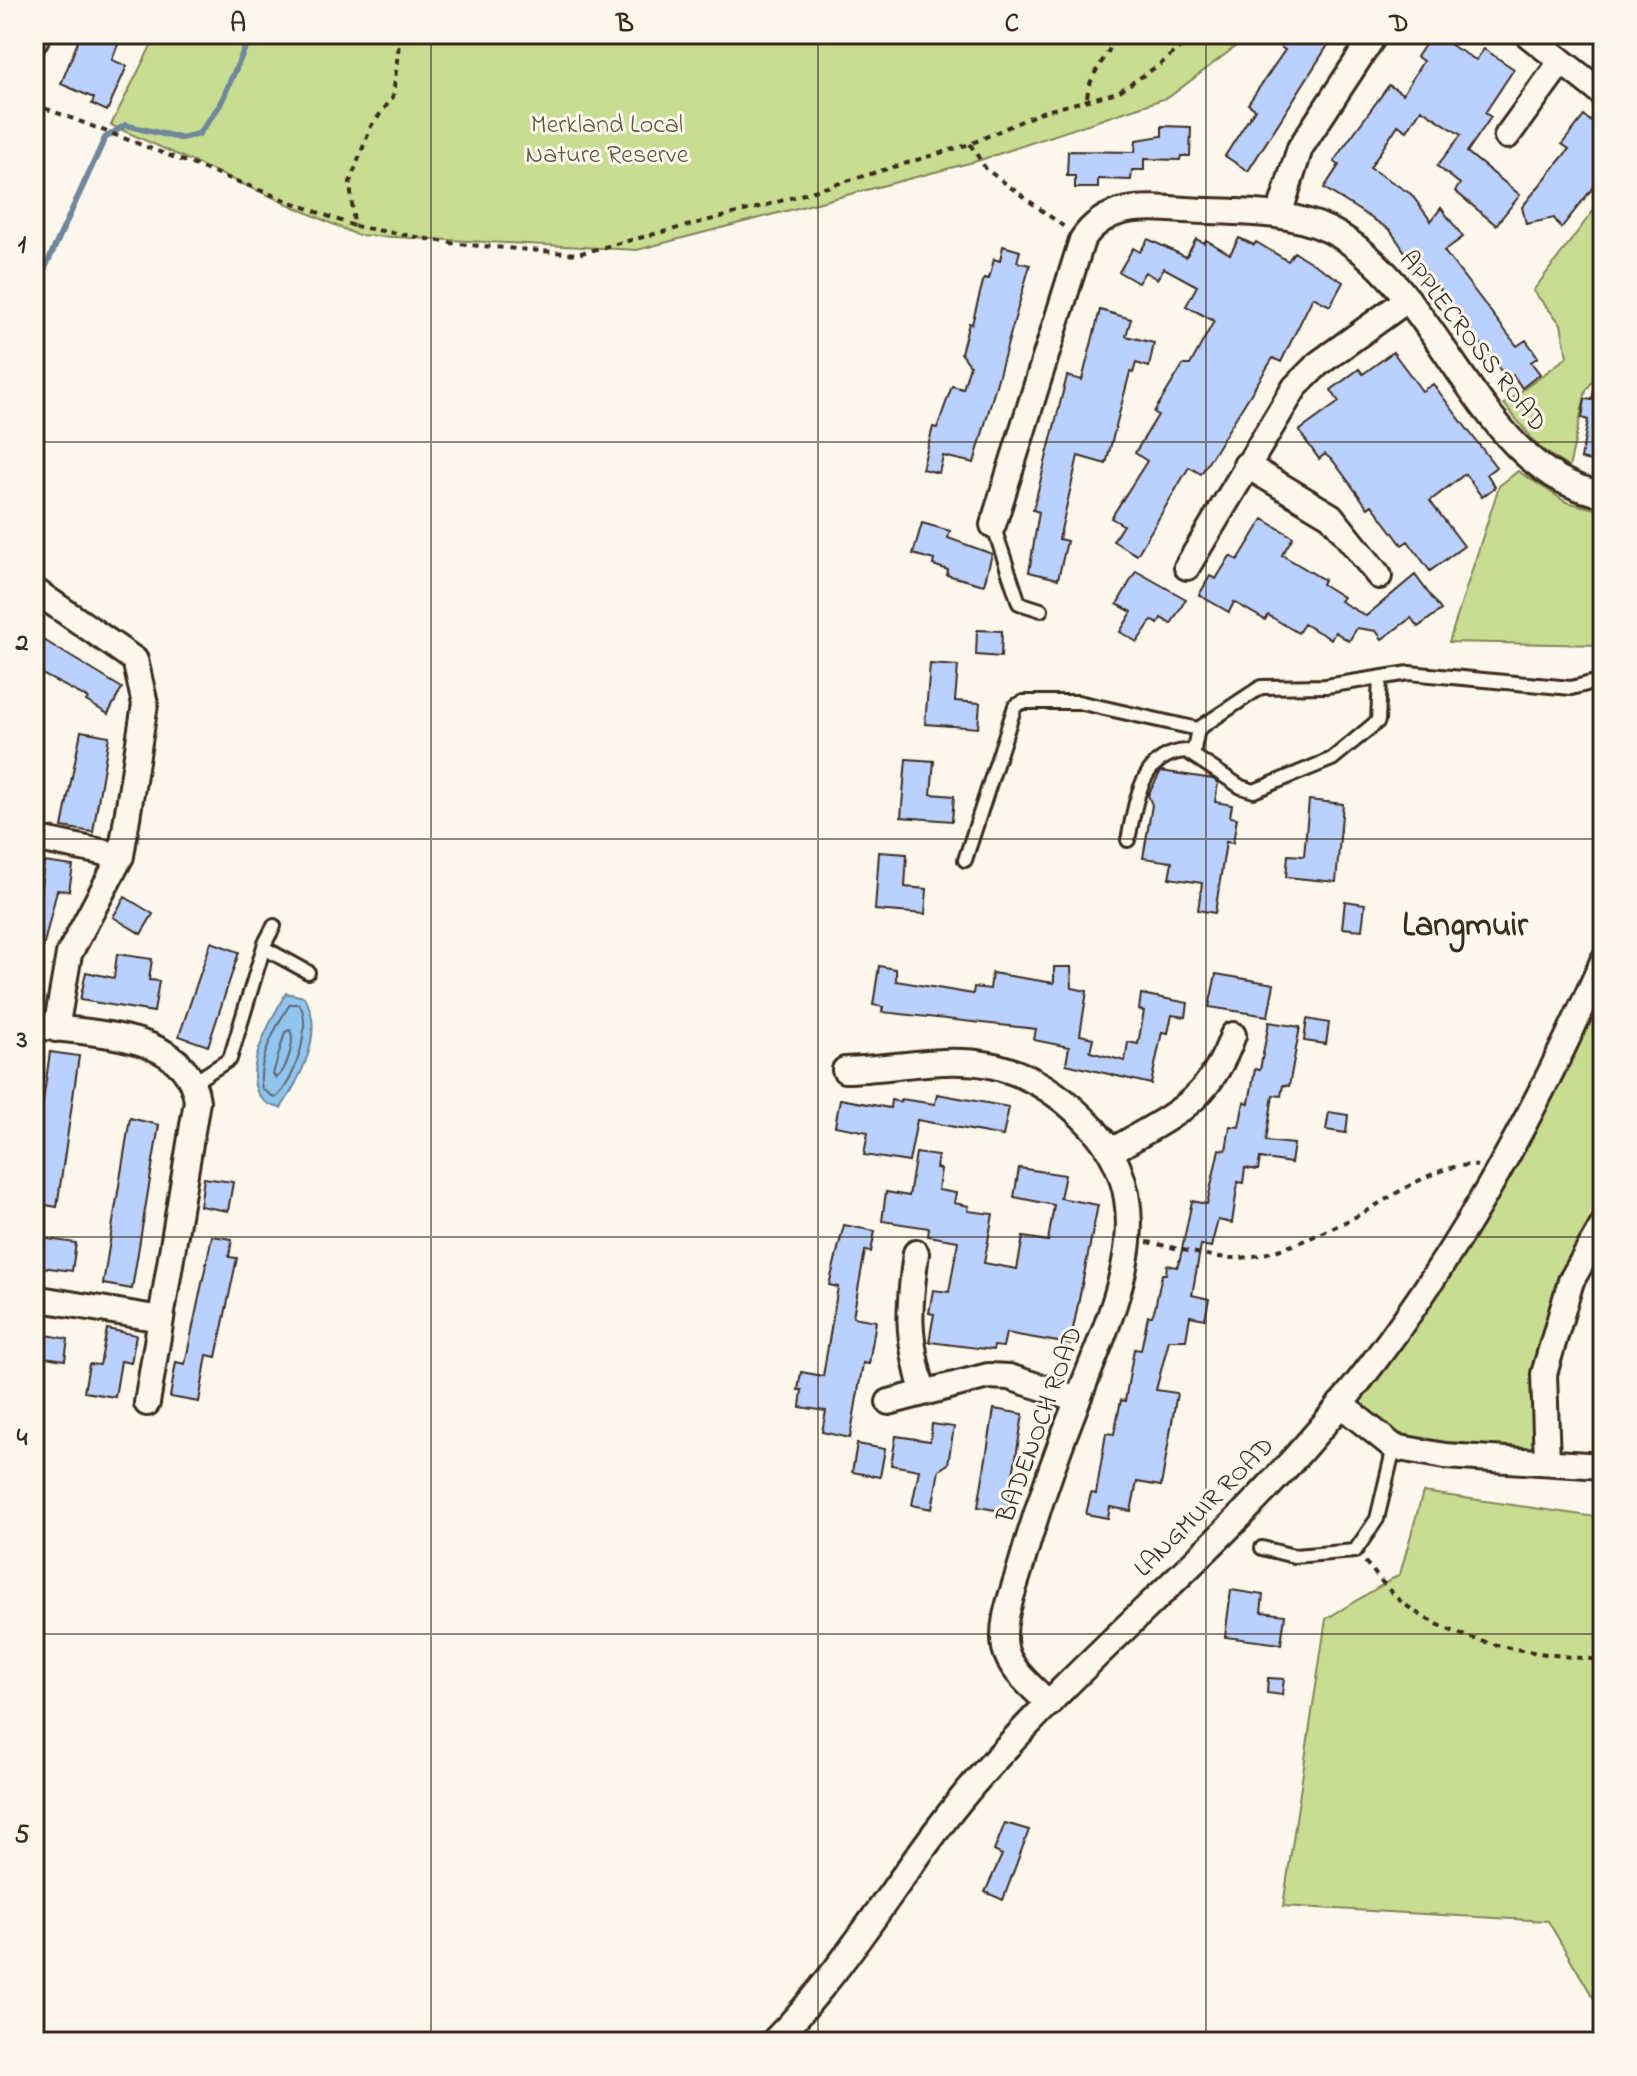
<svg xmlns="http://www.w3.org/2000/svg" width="1637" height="2076" viewBox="0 0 1637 2076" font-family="'Indie Flower',sans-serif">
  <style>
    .green { fill: #c8dd92; stroke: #828458; stroke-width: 2 }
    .water { fill: #91c4ee; stroke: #6f869b; stroke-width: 2 }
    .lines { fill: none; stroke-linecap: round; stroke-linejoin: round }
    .shore { stroke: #5d6871; stroke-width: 2 }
    .stream { stroke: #6f869b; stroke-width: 6 }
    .building { fill: #bad0ff; stroke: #3b2a1e; stroke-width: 2 }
    .service-casing { stroke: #3b2a1e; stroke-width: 18 }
    .minor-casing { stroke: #3b2a1e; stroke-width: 30 }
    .path { stroke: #3b2a1e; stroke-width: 4; stroke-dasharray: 6 6; stroke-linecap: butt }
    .service { stroke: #fbf7ec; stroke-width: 12 }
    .minor { stroke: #fbf7ec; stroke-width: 24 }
    .grid { fill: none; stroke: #3b2a1e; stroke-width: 2; stroke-opacity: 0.55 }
    .labels { text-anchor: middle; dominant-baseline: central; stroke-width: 6; stroke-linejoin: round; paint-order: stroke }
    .park-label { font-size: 26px; fill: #5e573b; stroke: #fbf7ec }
    .street-label { font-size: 26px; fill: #3b2a1e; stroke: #fbf7ec }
    .district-label { font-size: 34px; font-weight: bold; fill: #3b2a1e; stroke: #fbf7ec }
    .neatline { fill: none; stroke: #3b2a1e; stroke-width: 3 }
    .grid-label { font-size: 26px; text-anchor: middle; font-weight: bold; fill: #3b2a1e }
  </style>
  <rect width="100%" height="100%" fill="#fbf7ec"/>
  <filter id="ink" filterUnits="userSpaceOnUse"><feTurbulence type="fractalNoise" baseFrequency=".0125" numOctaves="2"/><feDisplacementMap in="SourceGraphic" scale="16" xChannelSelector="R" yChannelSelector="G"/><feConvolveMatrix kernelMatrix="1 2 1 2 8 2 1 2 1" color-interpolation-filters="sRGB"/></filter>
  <g filter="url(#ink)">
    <path class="green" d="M157 34H1252L1169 97 977 161 637 250 357 235 111 125Z
      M1603 198V365L1586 391 1569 468 1538 446 1504 404 1567 357 1561 324 1533 291Z
      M1518 471 1566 502 1603 511V645L1449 642 1499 486Z
      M1603 961V1225L1544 1374 1547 1462 1394 1447 1350 1414 1442 1268Z
      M1423 1492 1603 1518V2014L1548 1921 1283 1906 1326 1619 1400 1574Z"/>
    <path class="water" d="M286 993 304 997C326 1030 300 1079 281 1108 226 1097 269 1023 286 993Z"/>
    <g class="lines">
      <path class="shore" d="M290 1004H299C314 1023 293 1087 275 1098L262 1089C256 1062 276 1026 290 1004Z
        M290 1030C296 1041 286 1072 276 1078L273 1074 285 1032Z"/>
      <path class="stream" d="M34 292 105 138 125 125 180 138 199 134 220 105 251 34"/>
    </g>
    <path class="building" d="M81 34H122L112 60 127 66 107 111 92 104 94 98 61 84Z
      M1261 34H1335L1248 171 1225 156 1255 109 1248 104 1285 50Z
      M1432 34 1476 60 1484 49 1514 69 1485 113 1491 117 1467 152 1520 195 1496 225 1455 191 1460 184 1437 166 1461 135 1421 109 1407 131 1398 125 1370 168 1411 194 1431 221 1441 208 1463 237 1444 251 1517 346 1526 340 1538 357 1531 362 1540 374 1522 388 1513 375 1507 379 1412 252 1407 255 1390 230 1324 188 1339 165 1334 162 1340 152 1389 85 1403 94 1423 61 1417 57Z
      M1584 116 1603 131V175L1561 228 1554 218 1526 224 1522 207 1569 149 1562 144Z
      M1162 126 1191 127 1190 156H1181L1180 160 1144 159V170H1132L1131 180 1098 179V188H1075V176H1067L1068 151 1135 152 1136 140 1162 136Z
      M1239 238 1254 245 1256 242 1288 261 1294 252 1343 282 1330 306 1313 297 1281 362 1273 358 1201 474 1189 467 1137 555 1113 541 1123 525 1111 518 1147 461 1135 453 1158 415 1154 412 1183 365H1190L1214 321 1186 306 1197 286 1164 268 1157 279 1145 272 1138 283 1119 272 1133 248 1140 252 1148 239 1186 257 1196 239 1204 243 1206 240 1230 254Z
      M1003 246 1020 251 1017 262 1030 265 974 463 943 456 939 473 922 469 933 427 937 428 952 386 963 389 970 365 961 353 969 323 972 324 984 278 989 279 994 259 1000 261Z
      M1100 310 1131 319 1126 336 1154 343 1149 367 1136 363 1133 373 1130 372 1106 464 1078 456 1059 539 1067 541 1058 579 1029 572 1039 512 1033 510 1067 376 1082 380Z
      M1393 352 1422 391 1433 384 1496 467 1487 474 1495 487 1482 497 1465 474 1430 501 1464 546 1430 571 1408 541 1402 545 1372 505 1368 508 1334 462 1325 454 1319 459 1299 431 1339 402 1331 390 1359 369 1363 374Z
      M1595 385 1603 386V459L1597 458 1596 462 1581 459 1588 420 1582 418 1585 399 1592 400Z
      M1263 519 1293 537 1282 555 1324 580 1322 584 1343 597 1340 601 1366 616 1415 575 1441 610 1418 627 1411 618 1382 639 1376 631 1357 628 1349 641 1335 632 1331 639 1304 624 1298 633 1268 615 1265 620 1234 602 1229 612 1199 595 1210 576 1216 579 1230 556 1238 560Z
      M922 523 950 531 948 538 992 554 984 585 947 575 948 570 933 565 934 560 913 554Z
      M1136 571 1186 599 1171 624 1161 618 1158 624 1152 620 1137 642 1120 632 1132 612 1117 604Z
      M977 630 1002 631 1001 657 976 655Z
      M34 634 122 688 108 714 86 701 88 698 34 670Z
      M930 664 958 666 955 701 980 703 978 728 925 724Z
      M81 731 109 736 93 832 62 827Z
      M906 759 934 761 931 794 954 796 952 821 901 817Z
      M1161 771 1213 779 1218 783 1215 802 1232 805 1230 817 1237 818 1233 843 1226 842 1215 913 1198 910 1202 883 1169 878 1172 862 1143 858 1152 805 1148 795Z
      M1309 800 1343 804 1336 882 1286 877 1288 855 1304 856Z
      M879 852 907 854 905 887 927 889 925 914 875 910Z
      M44 862 73 866 69 891 57 890 43 948 34 947V894L40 895Z
      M125 897 153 914 141 934 113 917Z
      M1345 901 1365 904 1362 930 1342 928Z
      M211 942 239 952 208 1046 179 1036Z
      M117 954 152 959 149 980 159 981 154 1012 80 1000 86 972 114 978Z
      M879 966 896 969V981L973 994 974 987 990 989 992 973 1054 983V967H1071L1072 988 1087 991 1080 1035 1093 1038 1090 1052 1125 1061 1128 1042 1138 1044 1144 1011 1139 1010 1141 994 1188 1003 1186 1017 1172 1015 1168 1033 1162 1032 1151 1084 1066 1064 1069 1047 1034 1040 1036 1029 882 1012 883 1007 873 1005Z
      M1216 974 1274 984 1268 1016 1209 1007Z
      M1307 1019 1329 1023 1326 1044 1304 1041Z
      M1269 1022 1300 1027 1289 1086 1283 1085 1281 1096 1273 1095 1266 1141 1294 1144 1291 1163 1260 1158 1258 1170 1245 1168 1243 1183 1238 1182 1232 1223 1218 1220 1211 1247 1201 1245 1192 1295 1209 1299 1205 1319 1190 1316 1186 1340H1169L1156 1390 1177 1393 1161 1486 1137 1482 1131 1511 1110 1507 1108 1518 1086 1514 1091 1493 1096 1494 1106 1433 1114 1434 1121 1400 1125 1401 1134 1349 1141 1350 1148 1316H1152L1155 1308 1162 1274H1166L1167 1265 1177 1267 1180 1259 1192 1201 1207 1204 1219 1149 1226 1150 1230 1126 1239 1127 1244 1102 1249 1103 1255 1069 1260 1070Z
      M50 1052 79 1056 57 1207 34 1203V1164Z
      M937 1094 1009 1107 1003 1136 917 1120 909 1162 864 1155 868 1132 835 1126 840 1099 890 1108 891 1100 900 1102 901 1099 935 1104Z
      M1329 1112 1348 1115 1346 1133 1326 1130Z
      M130 1118 159 1125 132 1289 103 1284Z
      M916 1153 938 1156 936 1168 941 1169 938 1190 956 1193 954 1203 969 1206 968 1211 993 1214 984 1263 1017 1269 1023 1237 1048 1241 1054 1205 1014 1197 1019 1168 1065 1175 1060 1198 1098 1205 1070 1344 1006 1333 1003 1347 994 1346 993 1350 929 1342 934 1314 929 1313 933 1290 949 1292 958 1241 928 1236 929 1228 882 1221 886 1192 909 1196Z
      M204 1178 233 1182 228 1211 200 1206Z
      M844 1225 875 1231 871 1252 865 1251 853 1317 876 1321 869 1364 863 1363 850 1438 822 1432 826 1411 800 1407 802 1390H798L801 1372 823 1376 838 1287 829 1285Z
      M212 1236 232 1239 229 1257 237 1258 216 1357 207 1355 199 1402 170 1397 176 1362 185 1364Z
      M34 1237 76 1243 72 1271 34 1266Z
      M107 1329 136 1335 131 1363 121 1361 115 1397 84 1392 89 1364 100 1365Z
      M47 1335 68 1339 65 1360 44 1357Z
      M994 1409 1023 1414 1007 1512 978 1507Z
      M932 1424 954 1427 948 1464 939 1470 932 1509 912 1505 919 1470 891 1465 896 1436 930 1441Z
      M857 1444 885 1449 880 1477 852 1472Z
      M1231 1590 1263 1595 1261 1612 1285 1615 1281 1644 1225 1637Z
      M1268 1678 1284 1679 1282 1695 1267 1693Z
      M1005 1823 1029 1830 1003 1900 985 1892 1002 1855 994 1851Z"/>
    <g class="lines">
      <defs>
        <path id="service" d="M993 525 1019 603 1041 610
          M1193 754 1198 729 1261 687 1326 686 1409 673 1571 688 1603 680
          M1128 840C1136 803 1140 754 1186 751L1241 787 1254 791 1332 759 1378 721 1380 678
          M965 860 1015 706 1023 702H1078L1198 729
          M264 948 308 972
          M194 1082 230 1059 265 943 274 926
          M1262 1548 1294 1556 1355 1551 1377 1519 1394 1447"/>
        <path id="minor" d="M1527 34 1603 94
          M34 42 38 34
          M1507 136 1561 62
          M1279 215 1300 148 1375 34
          M1246 465 1331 516 1379 576
          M993 525 1082 240C1106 203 1146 207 1185 210 1233 213 1285 209 1329 230 1442 286 1479 475 1603 494
          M1187 567 1295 387 1318 364 1408 299
          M34 590 135 660 145 704 121 856 69 954 56 1029
          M34 838 121 856
          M34 1025C89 1035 188 1030 197 1101L147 1403
          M845 1070C893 1069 943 1056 990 1065 1027 1073 1057 1092 1083 1118 1170 1201 1113 1307 1078 1399 1056 1454 1037 1509 1021 1565 1014 1590 1000 1621 1005 1648 1010 1671 1034 1688 1049 1704
          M1112 1151C1170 1116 1209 1104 1233 1035
          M916 1253C908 1313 907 1333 923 1392
          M34 1298 161 1319
          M889 1402 988 1376 1009 1377 1078 1399
          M1340 1404 1394 1447 1445 1456 1603 1466
          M1547 1462 1544 1374 1571 1281 1603 1225
          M773 2042C854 1961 908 1857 985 1771 1084 1659 1201 1564 1300 1452 1430 1306 1524 1139 1603 961"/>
      </defs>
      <use href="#service" class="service-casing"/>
      <use href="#minor" class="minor-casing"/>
      <path class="path" d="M400 34 393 97 371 126 350 182 354 226 457 244 577 254 764 206 970 144 1042 112 1118 92 1162 63 1195 34
        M1087 97C1091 67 1111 58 1114 34
        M34 104 354 226
        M970 144 986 169 1067 229
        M1147 1242C1176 1247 1210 1259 1239 1258 1274 1256 1318 1235 1349 1220 1384 1204 1439 1159 1477 1166
        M1365 1562C1377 1575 1389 1592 1403 1603 1458 1646 1536 1654 1603 1660"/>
      <use href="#service" class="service"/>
      <use href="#minor" class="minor"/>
    </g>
  </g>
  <path class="grid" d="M431 34V2042M818 34V2042M1206 34V2042M34 442H1603M34 839H1603M34 1237H1603M34 1634H1603"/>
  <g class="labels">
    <g class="park-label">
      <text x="607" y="126">Merkland Local<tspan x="607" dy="30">Nature Reserve</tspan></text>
    </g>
    <g class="street-label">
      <text transform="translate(1472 342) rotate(52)">APPLECROSS ROAD</text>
      <text transform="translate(1041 1425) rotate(-70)">BADENOCH ROAD</text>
      <text transform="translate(1205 1508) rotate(-45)">LANGMUIR ROAD</text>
    </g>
    <g class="district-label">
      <text x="1465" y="927">Langmuir</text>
    </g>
  </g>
  <rect width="1637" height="2076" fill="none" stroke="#fbf7ec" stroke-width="88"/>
  <rect x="44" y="44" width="1549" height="1988" class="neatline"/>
  <g class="grid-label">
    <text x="238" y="31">A</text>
    <text x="625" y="31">B</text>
    <text x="1012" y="31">C</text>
    <text x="1399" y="31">D</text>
    <text x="22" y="252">1</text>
    <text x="22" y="650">2</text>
    <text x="22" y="1047">3</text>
    <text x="22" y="1445">4</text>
    <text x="22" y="1842">5</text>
  </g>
</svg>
